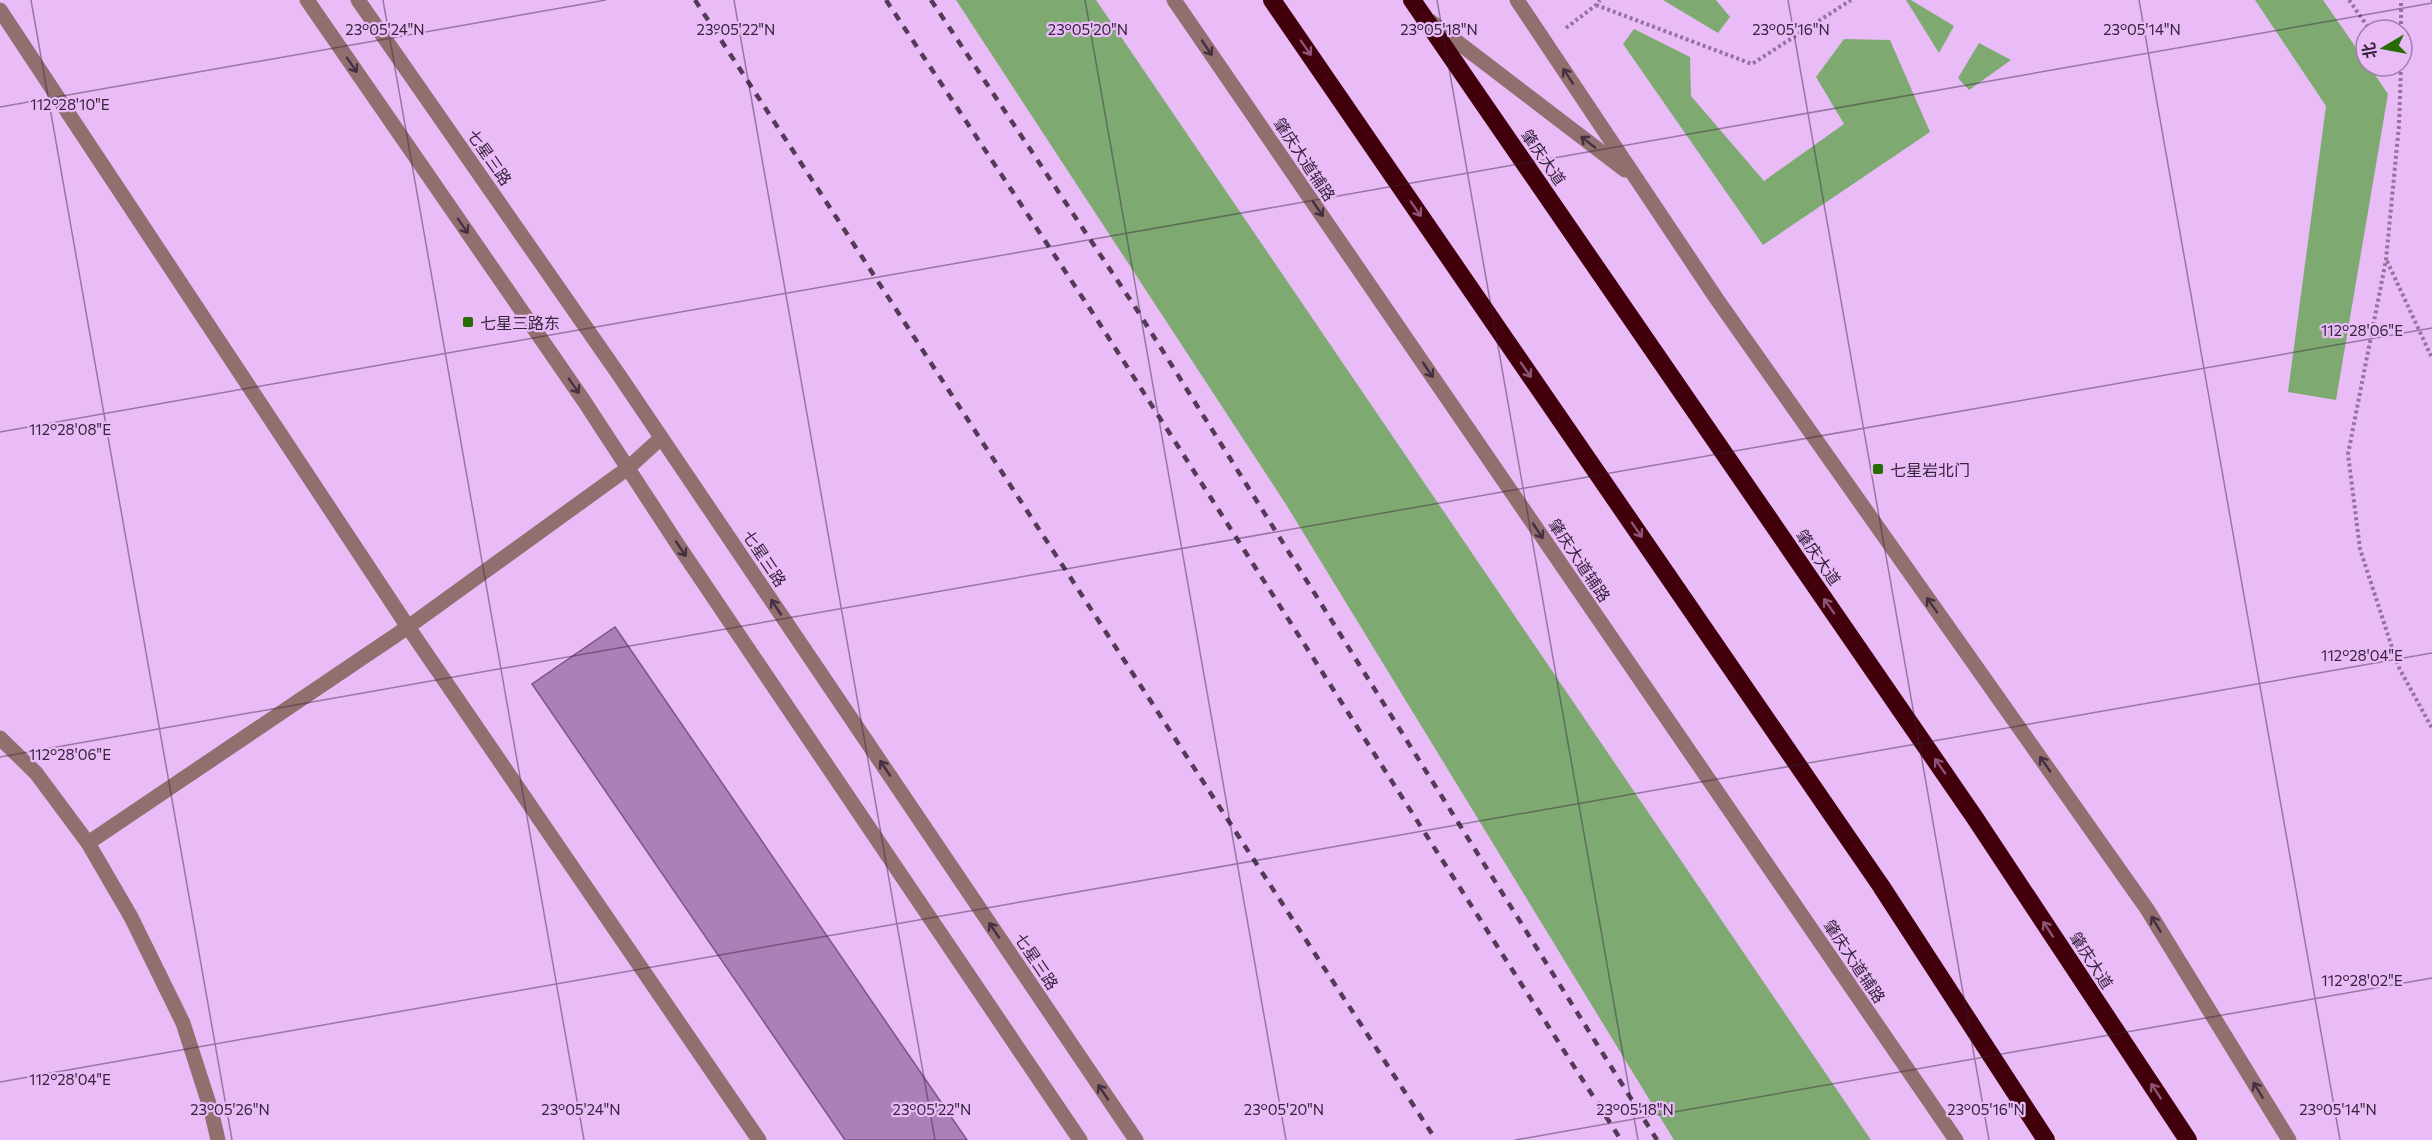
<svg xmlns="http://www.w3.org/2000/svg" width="2432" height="1140" viewBox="0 0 2432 1140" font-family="Commissioner,'Noto Sans SC',sans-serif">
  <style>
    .green { fill: #7eaa71 }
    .building { fill: #ab7fb8; stroke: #7d5389; stroke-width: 1.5 }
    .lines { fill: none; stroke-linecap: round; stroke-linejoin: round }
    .path { stroke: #94739e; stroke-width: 4; stroke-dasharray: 3 3; stroke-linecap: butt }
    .minor { stroke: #916f6f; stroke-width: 15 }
    .highway { stroke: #42000c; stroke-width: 18 }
    .rail { stroke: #513b57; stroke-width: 4.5; stroke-dasharray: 8 8; stroke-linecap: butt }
    .oneway { stroke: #442f43 }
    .oneway2 { stroke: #8d5476 }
    .ticks { fill: none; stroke: #36243b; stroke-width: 1.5; stroke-opacity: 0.45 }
    .poi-dot { fill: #276b03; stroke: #e9bbf7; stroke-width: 2 }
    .labels { text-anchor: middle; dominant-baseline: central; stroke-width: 4.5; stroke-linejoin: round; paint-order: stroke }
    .street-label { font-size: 16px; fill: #36243b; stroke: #e9bbf7 }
    .poi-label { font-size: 16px; fill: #36243b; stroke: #e9bbf7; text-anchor: start }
    .ticks-label { font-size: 15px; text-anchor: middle; fill: #36243b; stroke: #e9bbf7; stroke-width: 4.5; stroke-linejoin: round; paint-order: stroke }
  </style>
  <rect width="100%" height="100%" fill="#e9bbf7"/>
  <path class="green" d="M956 0H1096L1871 1140H1674L1287 506Z
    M1663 0H1716L1730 17 1718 33Z
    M1906 0H1911L1954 26 1939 53Z
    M2255 0H2323L2366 62V66H2369L2388 94 2336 400 2288 392 2326 106Z
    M1634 29 1690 57 1691 96 1764 181 1844 124 1816 77 1844 39 1890 40 1930 132 1763 245 1623 44Z
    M1979 43 2011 60 1969 90 1958 78Z"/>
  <path class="building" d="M615 627 967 1140H845L532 684Z"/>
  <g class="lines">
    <path class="path" d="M2349 0 2370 30
      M2431 0H2432
      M1596 5 1752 64 1851 0
      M1566 28 1596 5 1600 0
      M2401 30V0
      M2401 66 2399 125 2386 260 2348 454 2360 549 2398 666 2432 728
      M2387 261 2432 358"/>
    <path class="minor" d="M307 0 584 401 678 545 1080 1140
      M358 0 619 375 1136 1140
      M1174 0 1956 1140
      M1517 0 1716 298 2147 909 2289 1140
      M0 10 408 627 759 1140
      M1430 21 1625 170
      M0 738 36 773 88 843 131 917 183 1023 211 1110 218 1140
      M88 843 408 627 628 468 661 438"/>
    <path class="highway" d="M1272 0 1881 886 2046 1140
      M1412 0 1975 818 2188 1140"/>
    <path class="rail" d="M695 0 1436 1140
      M886 0 1096 318 1621 1140
      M931 0 1139 313 1657 1140"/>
  </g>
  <defs><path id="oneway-shaft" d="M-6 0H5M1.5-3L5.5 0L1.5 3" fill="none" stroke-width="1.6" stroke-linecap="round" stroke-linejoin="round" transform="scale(1.5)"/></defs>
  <g class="oneway">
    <use href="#oneway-shaft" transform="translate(1207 48) rotate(56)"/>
    <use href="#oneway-shaft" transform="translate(352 65) rotate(55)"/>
    <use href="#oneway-shaft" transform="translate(1568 76) rotate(-123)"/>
    <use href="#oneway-shaft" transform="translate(1588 142) rotate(-142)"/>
    <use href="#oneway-shaft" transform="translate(1318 209) rotate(56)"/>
    <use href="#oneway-shaft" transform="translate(463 226) rotate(55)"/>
    <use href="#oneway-shaft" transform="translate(1428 370) rotate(56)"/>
    <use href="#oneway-shaft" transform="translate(574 386) rotate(55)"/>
    <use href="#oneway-shaft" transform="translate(1538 531) rotate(56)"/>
    <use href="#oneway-shaft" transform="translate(681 549) rotate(56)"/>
    <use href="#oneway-shaft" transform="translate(1932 605) rotate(-125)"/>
    <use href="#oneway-shaft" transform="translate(776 607) rotate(-124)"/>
    <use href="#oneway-shaft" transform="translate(2045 764) rotate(-125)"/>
    <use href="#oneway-shaft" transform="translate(885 768) rotate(-124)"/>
    <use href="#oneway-shaft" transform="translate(2156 924) rotate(-121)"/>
    <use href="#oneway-shaft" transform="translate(994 930) rotate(-124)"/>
    <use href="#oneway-shaft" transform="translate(2258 1090) rotate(-121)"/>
    <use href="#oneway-shaft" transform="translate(1103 1092) rotate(-124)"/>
  </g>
  <g class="oneway2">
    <use href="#oneway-shaft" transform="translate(1306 48) rotate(55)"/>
    <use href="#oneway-shaft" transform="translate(1416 209) rotate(55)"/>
    <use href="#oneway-shaft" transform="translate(1526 370) rotate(55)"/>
    <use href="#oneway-shaft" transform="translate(1637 530) rotate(55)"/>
    <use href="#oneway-shaft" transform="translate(1829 606) rotate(-125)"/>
    <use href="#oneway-shaft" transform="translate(1940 766) rotate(-125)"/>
    <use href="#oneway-shaft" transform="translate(2048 929) rotate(-123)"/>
    <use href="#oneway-shaft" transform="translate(2156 1091) rotate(-123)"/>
  </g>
  <path class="ticks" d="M31 0 232 1140M383 0 584 1140M734 0 935 1140M1085 0 1286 1140M1437 0 1638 1140M1788 0 1989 1140M2139 0 2340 1140M0 107 606 0M0 432 2432 3M0 757 2432 328M0 1082 2432 653M1515 1140 2432 978"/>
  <g class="poi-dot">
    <rect x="462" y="316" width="12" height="12" rx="3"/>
    <rect x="1872" y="463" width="12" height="12" rx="3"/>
  </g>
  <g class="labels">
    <g class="street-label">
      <text transform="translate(490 157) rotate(55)">七星三路</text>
      <text transform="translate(1544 157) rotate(55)">肇庆大道</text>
      <text transform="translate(1305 159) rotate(56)">肇庆大道辅路</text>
      <text transform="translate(1819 557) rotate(55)">肇庆大道</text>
      <text transform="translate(765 558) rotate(56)">七星三路</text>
      <text transform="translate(1580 560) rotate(56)">肇庆大道辅路</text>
      <text transform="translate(2092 960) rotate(57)">肇庆大道</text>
      <text transform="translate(1037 961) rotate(56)">七星三路</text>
      <text transform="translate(1855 961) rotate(56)">肇庆大道辅路</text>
    </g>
    <g class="poi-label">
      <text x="480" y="322">七星三路东</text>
      <text x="1890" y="469">七星岩北门</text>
    </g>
  </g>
  <g class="ticks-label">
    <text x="385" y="35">23°05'24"N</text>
    <text x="736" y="35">23°05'22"N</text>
    <text x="1088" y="35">23°05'20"N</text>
    <text x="1439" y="35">23°05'18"N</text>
    <text x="2142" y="35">23°05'14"N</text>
    <text x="1791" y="35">23°05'16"N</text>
    <text x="70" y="110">112°28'10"E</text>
    <text x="2362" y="336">112°28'06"E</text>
    <text x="70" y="435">112°28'08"E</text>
    <text x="2362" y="661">112°28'04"E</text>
    <text x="70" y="760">112°28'06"E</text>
    <text x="2362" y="986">112°28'02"E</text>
    <text x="70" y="1085">112°28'04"E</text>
    <text x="230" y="1115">23°05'26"N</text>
    <text x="581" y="1115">23°05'24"N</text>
    <text x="932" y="1115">23°05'22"N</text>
    <text x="1284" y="1115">23°05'20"N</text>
    <text x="1635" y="1115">23°05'18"N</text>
    <text x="1986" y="1115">23°05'16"N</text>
    <text x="2338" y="1115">23°05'14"N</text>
  </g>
  <g transform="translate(2384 48) rotate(260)"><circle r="28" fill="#e9bbf7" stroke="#a17fac" stroke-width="1.5"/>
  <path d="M0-4.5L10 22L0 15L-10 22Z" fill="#276b03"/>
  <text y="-9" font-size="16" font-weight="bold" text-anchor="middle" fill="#36243b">北</text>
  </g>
</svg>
